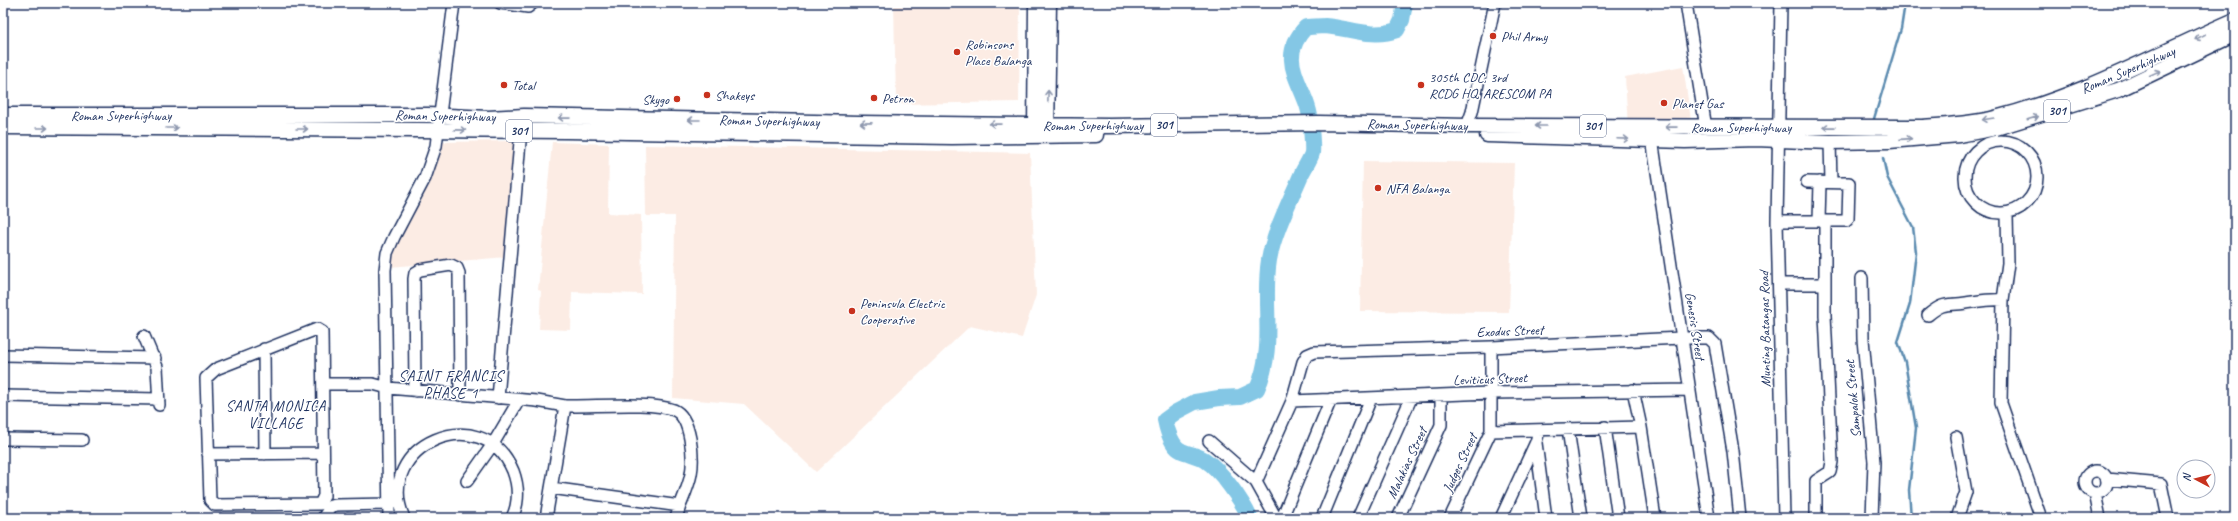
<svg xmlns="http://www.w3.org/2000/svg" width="2238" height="521" viewBox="0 0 2238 521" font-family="Caveat,sans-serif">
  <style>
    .built { fill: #fcece4 }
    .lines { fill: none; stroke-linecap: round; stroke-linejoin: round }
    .stream { stroke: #5a8aaf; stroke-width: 2.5 }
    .river { stroke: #84c7e5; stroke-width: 16 }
    .minor-casing { stroke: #1b2f5e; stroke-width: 14 }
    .major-casing { stroke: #1b2f5e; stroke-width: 17 }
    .minor { stroke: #fff; stroke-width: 11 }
    .major { stroke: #fff; stroke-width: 14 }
    .oneway { stroke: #8d97ae }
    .poi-dot { fill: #c8321e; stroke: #fff; stroke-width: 1.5 }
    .labels { text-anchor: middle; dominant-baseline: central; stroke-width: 3; stroke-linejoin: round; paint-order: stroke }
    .shield { fill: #fff; stroke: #5f6d8e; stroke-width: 1 }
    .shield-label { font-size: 13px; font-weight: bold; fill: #1b2f5e }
    .poi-label { font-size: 14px; fill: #1b2f5e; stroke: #fff; text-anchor: start }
    .street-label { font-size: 14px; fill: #1b2f5e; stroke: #fff }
    .neighbourhood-label { font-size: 15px; letter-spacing: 1px; fill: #1b2f5e; stroke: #fff }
  </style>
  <rect width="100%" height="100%" fill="#fff"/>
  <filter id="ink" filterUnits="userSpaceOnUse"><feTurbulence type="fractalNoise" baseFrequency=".025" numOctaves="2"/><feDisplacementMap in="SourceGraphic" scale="8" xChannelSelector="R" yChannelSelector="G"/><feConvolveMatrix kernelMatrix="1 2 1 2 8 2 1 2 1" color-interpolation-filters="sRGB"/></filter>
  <g filter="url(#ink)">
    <path class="built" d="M894 3H1020L1019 102 896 104Z
      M1683 66 1692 127 1628 128 1625 77Z
      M516 141 506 257 390 267 387 252 440 142Z
      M552 142 609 144 608 213 641 215 642 294 572 292 571 330 539 329 541 291 538 290Z
      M645 145 1030 153 1036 295 1022 338 970 326 816 472 744 404 673 398 675 216H646Z
      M1363 161 1514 163 1509 312 1360 311Z"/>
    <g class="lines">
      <path class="stream" d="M1873 122 1901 29 1905 3
        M1883 158 1887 177 1913 227 1916 252 1910 304 1898 342 1905 362 1916 428 1909 490 1911 518"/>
      <path class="river" d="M1250 518C1242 501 1221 470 1205 460 1199 456 1189 454 1182 451 1172 447 1167 430 1165 420L1176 412 1195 402 1219 398 1240 397 1257 389C1276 348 1262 303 1269 260 1274 232 1290 201 1301 175 1304 168 1310 160 1312 153 1313 145 1311 133 1311 125 1310 88 1272 63 1306 27 1312 27 1319 26 1325 26 1350 28 1372 39 1397 30L1402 20 1405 3"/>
      <defs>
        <path id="minor" d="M500 3 528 7 533 3
          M1686 3 1706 128
          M1781 3 1777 221 1784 518
          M1467 126 1472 112 1495 3
          M1652 139 1709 518
          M1965 177a36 36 0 1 1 72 0a36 36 0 1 1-72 0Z
          M1830 142 1831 182
          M2007 214 2008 263 2003 300 2001 403 2041 518
          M1777 221H1846L1848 219 1849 183 1807 182
          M1819 221 1820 182
          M1862 278 1863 339 1874 462 1872 518
          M1779 284H1825
          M1928 315C1945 301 1947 306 1966 303 1980 301 1989 299 2003 300
          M317 329 322 332 324 496 320 504 215 505 210 500 206 378 216 369Z
          M144 336 157 367 159 405
          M264 349 265 454
          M3 355 155 358
          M324 384H373L388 388 537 401 565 406 546 518
          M1633 390 1641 427 1655 518
          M415 391 414 279 415 273 420 270 451 265 457 268 459 273 460 395
          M3 396 159 399
          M498 398 521 130
          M1292 401 1490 393 1690 390
          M565 406C592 407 651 401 674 410 691 417 694 458 691 474 689 485 684 496 680 506
          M1605 427 1618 518
          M1568 429 1581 518
          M1491 431 1641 427
          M1956 437 1966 492 1957 518
          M3 439 82 440
          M1209 441 1256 482
          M1536 443 1546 518
          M208 454 323 453
          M2085 482a11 11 0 1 1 22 0a11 11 0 1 1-22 0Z
          M2107 479 2161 484 2168 518
          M467 481 493 444 519 400
          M551 488 680 506 676 518
          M2095 493 2100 518
          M323 518 331 506 337 505 388 504
          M389 518 385 270 387 253 394 237 425 178 436 146 454 3
          M404 518C372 445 483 398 513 471 519 487 519 503 512 518
          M1276 518 1256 482 1292 401 1303 362 1307 355 1314 352 1491 347 1681 338H1709L1715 344 1733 451 1740 518
          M1282 518 1331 399
          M1322 518 1371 398
          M1358 518 1412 396
          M1398 518 1441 425V396
          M1450 518 1491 431V347
          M1501 518 1536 442 1539 431
          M1816 518V481L1830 472 1832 462 1825 315V221"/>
        <path id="major" d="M3 115H428L488 118 524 116 860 123 1109 126 1319 123 1467 126 1923 127C1946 125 1972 124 1995 118 2082 96 2154 55 2235 20
          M3 127 566 131 952 137 1096 135
          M1035 132 1036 3
          M1047 133 1049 3
          M1487 135 1685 141 1756 139 1830 142 1889 141 1959 135 1996 128 2118 90 2235 34"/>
      </defs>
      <use href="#minor" class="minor-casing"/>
      <use href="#major" class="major-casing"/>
      <use href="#minor" class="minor"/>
      <use href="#major" class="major"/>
    </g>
    <defs><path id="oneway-shaft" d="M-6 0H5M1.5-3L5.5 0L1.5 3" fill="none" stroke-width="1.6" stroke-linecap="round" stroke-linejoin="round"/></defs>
    <g class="oneway">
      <use href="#oneway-shaft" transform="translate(2200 37) rotate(152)"/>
      <use href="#oneway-shaft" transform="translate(2155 73) rotate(-25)"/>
      <use href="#oneway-shaft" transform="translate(1048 96) rotate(-89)"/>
      <use href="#oneway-shaft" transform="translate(564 118) rotate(-179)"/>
      <use href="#oneway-shaft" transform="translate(2033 118) rotate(-16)"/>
      <use href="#oneway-shaft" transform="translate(1988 119) rotate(171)"/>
      <use href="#oneway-shaft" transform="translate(694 120) rotate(-180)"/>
      <use href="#oneway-shaft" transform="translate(866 123) rotate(179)"/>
      <use href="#oneway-shaft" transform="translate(995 124) rotate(-179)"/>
      <use href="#oneway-shaft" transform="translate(1541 126) rotate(-180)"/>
      <use href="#oneway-shaft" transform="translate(1671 127) rotate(-179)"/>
      <use href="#oneway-shaft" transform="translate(1829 127) rotate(-179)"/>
      <use href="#oneway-shaft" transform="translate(42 128)"/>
      <use href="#oneway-shaft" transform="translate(172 128)"/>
      <use href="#oneway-shaft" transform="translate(302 129)"/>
      <use href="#oneway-shaft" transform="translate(460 130) rotate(1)"/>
      <use href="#oneway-shaft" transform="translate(1623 139) rotate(2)"/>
      <use href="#oneway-shaft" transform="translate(1906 139) rotate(-4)"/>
    </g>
  </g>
  <g class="poi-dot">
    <circle cx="1493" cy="36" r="4"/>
    <circle cx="957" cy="52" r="4"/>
    <circle cx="504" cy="85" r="4"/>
    <circle cx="1421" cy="85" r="4"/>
    <circle cx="707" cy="95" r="4"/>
    <circle cx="874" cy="98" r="4"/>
    <circle cx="677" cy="99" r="4"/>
    <circle cx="1664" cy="103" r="4"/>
    <circle cx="1378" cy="188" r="4"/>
    <circle cx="852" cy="311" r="4"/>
  </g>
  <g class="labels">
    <g class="shield">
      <rect x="2044" y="100" width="26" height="22" rx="3"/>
      <rect x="1151" y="114" width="26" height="22" rx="3"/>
      <rect x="1580" y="115" width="26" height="22" rx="3"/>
      <rect x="506" y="120" width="26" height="22" rx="3"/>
    </g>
    <g class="shield-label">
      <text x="2057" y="111">301</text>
      <text x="1164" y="125">301</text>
      <text x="1593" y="126">301</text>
      <text x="519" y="131">301</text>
    </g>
    <g class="poi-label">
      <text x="1501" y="36">Phil Army</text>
      <text x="965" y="44">Robinsons<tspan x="965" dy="16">Place Balanga</tspan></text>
      <text x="1429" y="77">305th CDC, 3rd<tspan x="1429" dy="16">RCDG HQ, ARESCOM PA</tspan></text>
      <text x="512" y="85">Total</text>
      <text x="715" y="95">Shakeys</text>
      <text x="882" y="98">Petron</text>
      <text x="669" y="99" text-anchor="end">Skygo</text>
      <text x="1672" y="103">Planet Gas</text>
      <text x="1386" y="188">NFA Balanga</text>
      <text x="860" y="303">Peninsula Electric<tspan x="860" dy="16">Cooperative</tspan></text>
    </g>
    <g class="street-label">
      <text transform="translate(2128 70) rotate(-23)">Roman Superhighway</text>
      <text x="121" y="115">Roman Superhighway</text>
      <text transform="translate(445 116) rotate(1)">Roman Superhighway</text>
      <text transform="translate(769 121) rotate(1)">Roman Superhighway</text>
      <text x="1093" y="125">Roman Superhighway</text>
      <text transform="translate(1417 125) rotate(1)">Roman Superhighway</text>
      <text x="1741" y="127">Roman Superhighway</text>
      <text transform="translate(1695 326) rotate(81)">Genesis Street</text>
      <text transform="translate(1765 329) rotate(-91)">Munting Batangas Road</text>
      <text transform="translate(1510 331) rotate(-2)">Exodus Street</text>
      <text transform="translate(1490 379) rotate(-2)">Leviticus Street</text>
      <text transform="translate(1853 399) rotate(-95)">Sampalok Street</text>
      <text transform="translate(1407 463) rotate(-65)">Malakias Street</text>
      <text transform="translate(1460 463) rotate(-65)">Judges Street</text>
    </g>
    <g class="neighbourhood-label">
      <text x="451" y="376">SAINT FRANCIS<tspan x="451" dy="17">PHASE 1</tspan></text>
      <text x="276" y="406">SANTA MONICA<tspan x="276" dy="17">VILLAGE</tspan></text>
    </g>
  </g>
  <rect width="2238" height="521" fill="none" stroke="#fff" stroke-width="16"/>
  <rect x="8" y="8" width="2222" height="505" fill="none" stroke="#1b2f5e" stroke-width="1.5" filter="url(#ink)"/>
  <g transform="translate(2196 479) rotate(277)"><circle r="19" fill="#ffffff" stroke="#a4acbf"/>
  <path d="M0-3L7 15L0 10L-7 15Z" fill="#c8321e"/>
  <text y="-6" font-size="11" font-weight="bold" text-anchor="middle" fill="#1b2f5e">N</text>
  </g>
</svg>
